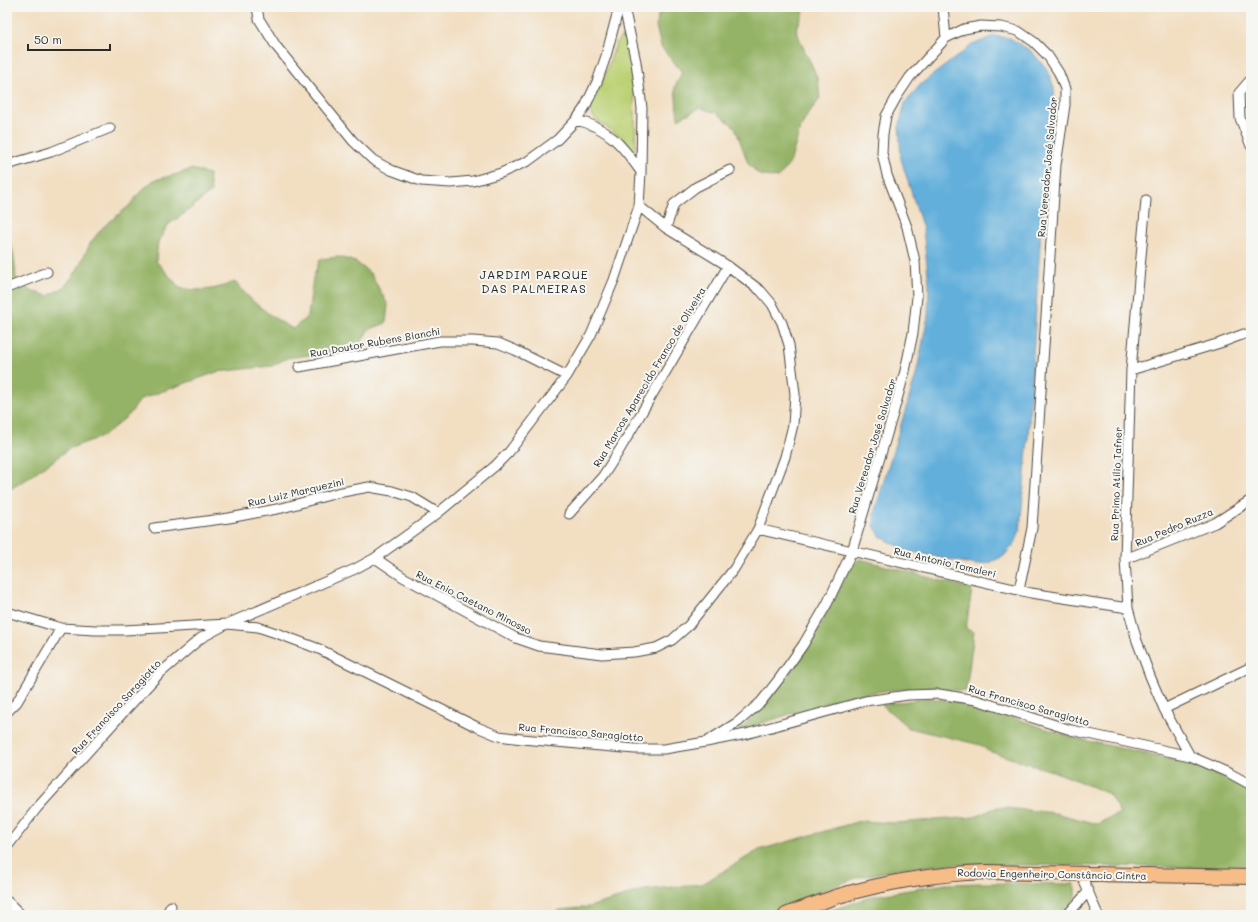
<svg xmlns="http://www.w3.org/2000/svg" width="1258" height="922" viewBox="0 0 1258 922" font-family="Mali,sans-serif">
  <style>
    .green { fill: #bcd174; stroke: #747e50 }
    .forest { fill: #95b366; stroke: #606f48 }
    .water { fill: #62afdb; stroke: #466d83 }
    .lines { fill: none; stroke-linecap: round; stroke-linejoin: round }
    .street-casing { stroke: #494642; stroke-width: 11 }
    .primary-casing { stroke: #494642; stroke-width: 16 }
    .street { stroke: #fff; stroke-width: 9 }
    .primary { stroke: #f7bd88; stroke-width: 14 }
    .labels { text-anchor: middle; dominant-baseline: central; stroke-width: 4; stroke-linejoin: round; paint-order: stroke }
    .street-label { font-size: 10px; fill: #2b2b2b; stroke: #f6f6f2 }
    .quarter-label { font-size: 12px; letter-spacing: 1px; fill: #2b2b2b; stroke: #f6f6f2 }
  </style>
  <rect width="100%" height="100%" fill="#f6f6f2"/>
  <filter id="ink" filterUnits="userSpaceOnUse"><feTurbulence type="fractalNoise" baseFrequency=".025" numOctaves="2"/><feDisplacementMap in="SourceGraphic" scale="8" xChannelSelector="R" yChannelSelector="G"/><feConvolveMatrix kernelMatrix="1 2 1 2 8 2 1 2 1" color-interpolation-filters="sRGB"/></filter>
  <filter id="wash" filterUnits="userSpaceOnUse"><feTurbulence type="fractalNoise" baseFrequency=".012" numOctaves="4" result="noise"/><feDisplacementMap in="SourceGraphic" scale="16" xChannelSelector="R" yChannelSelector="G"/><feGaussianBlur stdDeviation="0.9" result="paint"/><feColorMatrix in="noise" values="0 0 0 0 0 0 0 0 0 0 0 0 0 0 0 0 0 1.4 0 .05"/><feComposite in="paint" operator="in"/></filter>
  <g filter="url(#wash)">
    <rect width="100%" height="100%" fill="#f2dec1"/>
    <path class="green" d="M621 37 627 41 631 61 634 94 636 148 634 150 618 135 595 119 590 111 593 100 603 80 617 42Z"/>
    <path class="forest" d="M660 7H806L796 30 803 47 811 63 818 80 820 99 808 114 800 129 790 163 778 178 759 175 748 163 735 127 717 113 700 108 678 119 675 87 682 72 661 47 656 26Z
      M192 169 209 174 211 192 185 213 168 225 158 242 156 261 180 288C203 292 213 290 235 282 251 302 271 317 293 329L308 316 313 278 320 259 339 257 356 262 371 274 388 305 386 323 368 330 360 345 342 351 287 358 272 366 217 372 141 399 129 415 103 436 68 449 55 460 40 469 27 479 7 491V235C14 248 15 264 16 279L31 291 48 296 64 287 76 272 91 242 103 227 129 206 141 191 154 180 174 175Z
      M860 559 972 589 966 629 974 632 966 691 931 688 890 690 848 696 739 730 768 701 794 667 817 631 834 600 850 566Z
      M927 698 969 703 1071 737 1190 764 1228 779 1251 793V868L954 864 902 868 856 878 806 897 765 915H552L560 910 589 907 644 890 702 884 759 850 860 821 895 823 975 817 997 807 1055 813 1097 824 1120 813 1109 794 1061 774 988 751 981 745 909 728 882 705Z
      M979 883 1075 884V899L1060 914 1057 915H818L873 896 946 884Z"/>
    <path class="water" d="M994 36 1010 38 1031 51 1048 70 1054 88 1055 113 1042 212 1028 438 1020 530 1015 543 1004 556 989 563 976 565 908 551 881 537 874 526V513L916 375 928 316 929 284 923 229 901 159 899 127 905 103 921 84 972 45Z"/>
  </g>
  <g filter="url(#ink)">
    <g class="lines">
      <defs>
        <path id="street" d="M257 7 259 19 276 46 353 141 373 160 391 170 421 181 451 183 473 181 501 173 528 161 557 140 576 120 585 107 597 82 606 56 619 7
          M943 7 946 38
          M1251 79 1239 93 1240 118 1251 146
          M576 120C608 127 623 146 641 172
          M7 165 51 152 110 128
          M1146 200 1131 370 1125 559 1128 608 1137 641 1150 676 1164 709 1190 756
          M666 228 674 204 696 187 730 170
          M7 288 47 272
          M299 367 440 341H473L498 343 515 350 567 376
          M1131 370 1220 343 1244 334
          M569 514 603 476 619 451 728 266
          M154 528 229 518 282 508 337 493 369 487 392 491 412 497 438 513
          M758 529 1031 593 1128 608
          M375 558 403 577 516 638 539 646 602 654 634 652 656 648 672 640 688 626 734 569 758 529 785 457 793 425 795 394 789 345 782 323 772 304 761 291 728 266 666 228 639 206
          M1125 559 1215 523 1251 500
          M7 612 61 628 95 630H125L227 624 258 627 279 634 319 649 477 727 499 736 522 739 635 749H664L706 742 746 734 865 701 908 695 939 694 976 700 1071 730 1190 756 1231 774 1251 785
          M1164 709 1251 667
          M7 712 17 702 61 628
          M706 742 738 722 761 702 779 679 803 645 827 604 852 551 893 414 905 371 913 333 917 297 915 261 907 227 887 175 882 153 883 134 886 116 896 98 910 77 946 38 964 29 981 26 1001 27 1018 31 1034 42 1048 56 1059 73 1065 89V105L1056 165 1032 528 1019 590
          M7 847 37 808 121 715 158 675 201 638 227 624 355 569 375 558 438 513 495 466 509 452 567 376 591 335 614 280 639 206 641 172 642 108 636 62 624 7
          M1081 874 1098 915
          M7 901 21 915
          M166 915 171 906
          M1067 915 1088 892"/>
        <path id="primary" d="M786 915C802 908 819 903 835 897 885 882 933 874 986 872L1251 877"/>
      </defs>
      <use href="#street" class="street-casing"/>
      <use href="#primary" class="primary-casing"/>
      <use href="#street" class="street"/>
      <use href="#primary" class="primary"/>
    </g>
  </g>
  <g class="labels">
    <g class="street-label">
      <text transform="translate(1047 167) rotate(-85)">Rua Vereador José Salvador</text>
      <text transform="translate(375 342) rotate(-10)">Rua Doutor Rubens Bianchi</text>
      <text transform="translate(649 377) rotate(-59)">Rua Marcos Aparecido Franco de Oliveira</text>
      <text transform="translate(872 446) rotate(-73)">Rua Vereador José Salvador</text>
      <text transform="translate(1116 484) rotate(-88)">Rua Primo Atílio Tafner</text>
      <text transform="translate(296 492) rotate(-13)">Rua Luiz Marquezini</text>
      <text transform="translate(1174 527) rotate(-23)">Rua Pedro Ruzza</text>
      <text transform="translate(945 562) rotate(13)">Rua Antonio Tomaleri</text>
      <text transform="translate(474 602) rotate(27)">Rua Enio Caetano Minosso</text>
      <text transform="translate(1029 705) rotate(16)">Rua Francisco Saragiotto</text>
      <text transform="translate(116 707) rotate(-47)">Rua Francisco Saragiotto</text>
      <text transform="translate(581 732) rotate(5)">Rua Francisco Saragiotto</text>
      <text transform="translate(1052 874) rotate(1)">Rodovia Engenheiro Constâncio Cintra</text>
    </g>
    <g class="quarter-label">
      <text x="534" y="274">JARDIM PARQUE<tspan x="534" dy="14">DAS PALMEIRAS</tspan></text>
    </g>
  </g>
  <rect width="1258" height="922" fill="none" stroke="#f6f6f2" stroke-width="24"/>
  <path d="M28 44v6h82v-6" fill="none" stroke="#2b2b2b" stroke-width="2"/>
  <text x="34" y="44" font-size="12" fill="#2b2b2b" stroke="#f6f6f2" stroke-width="3" paint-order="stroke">50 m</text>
</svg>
